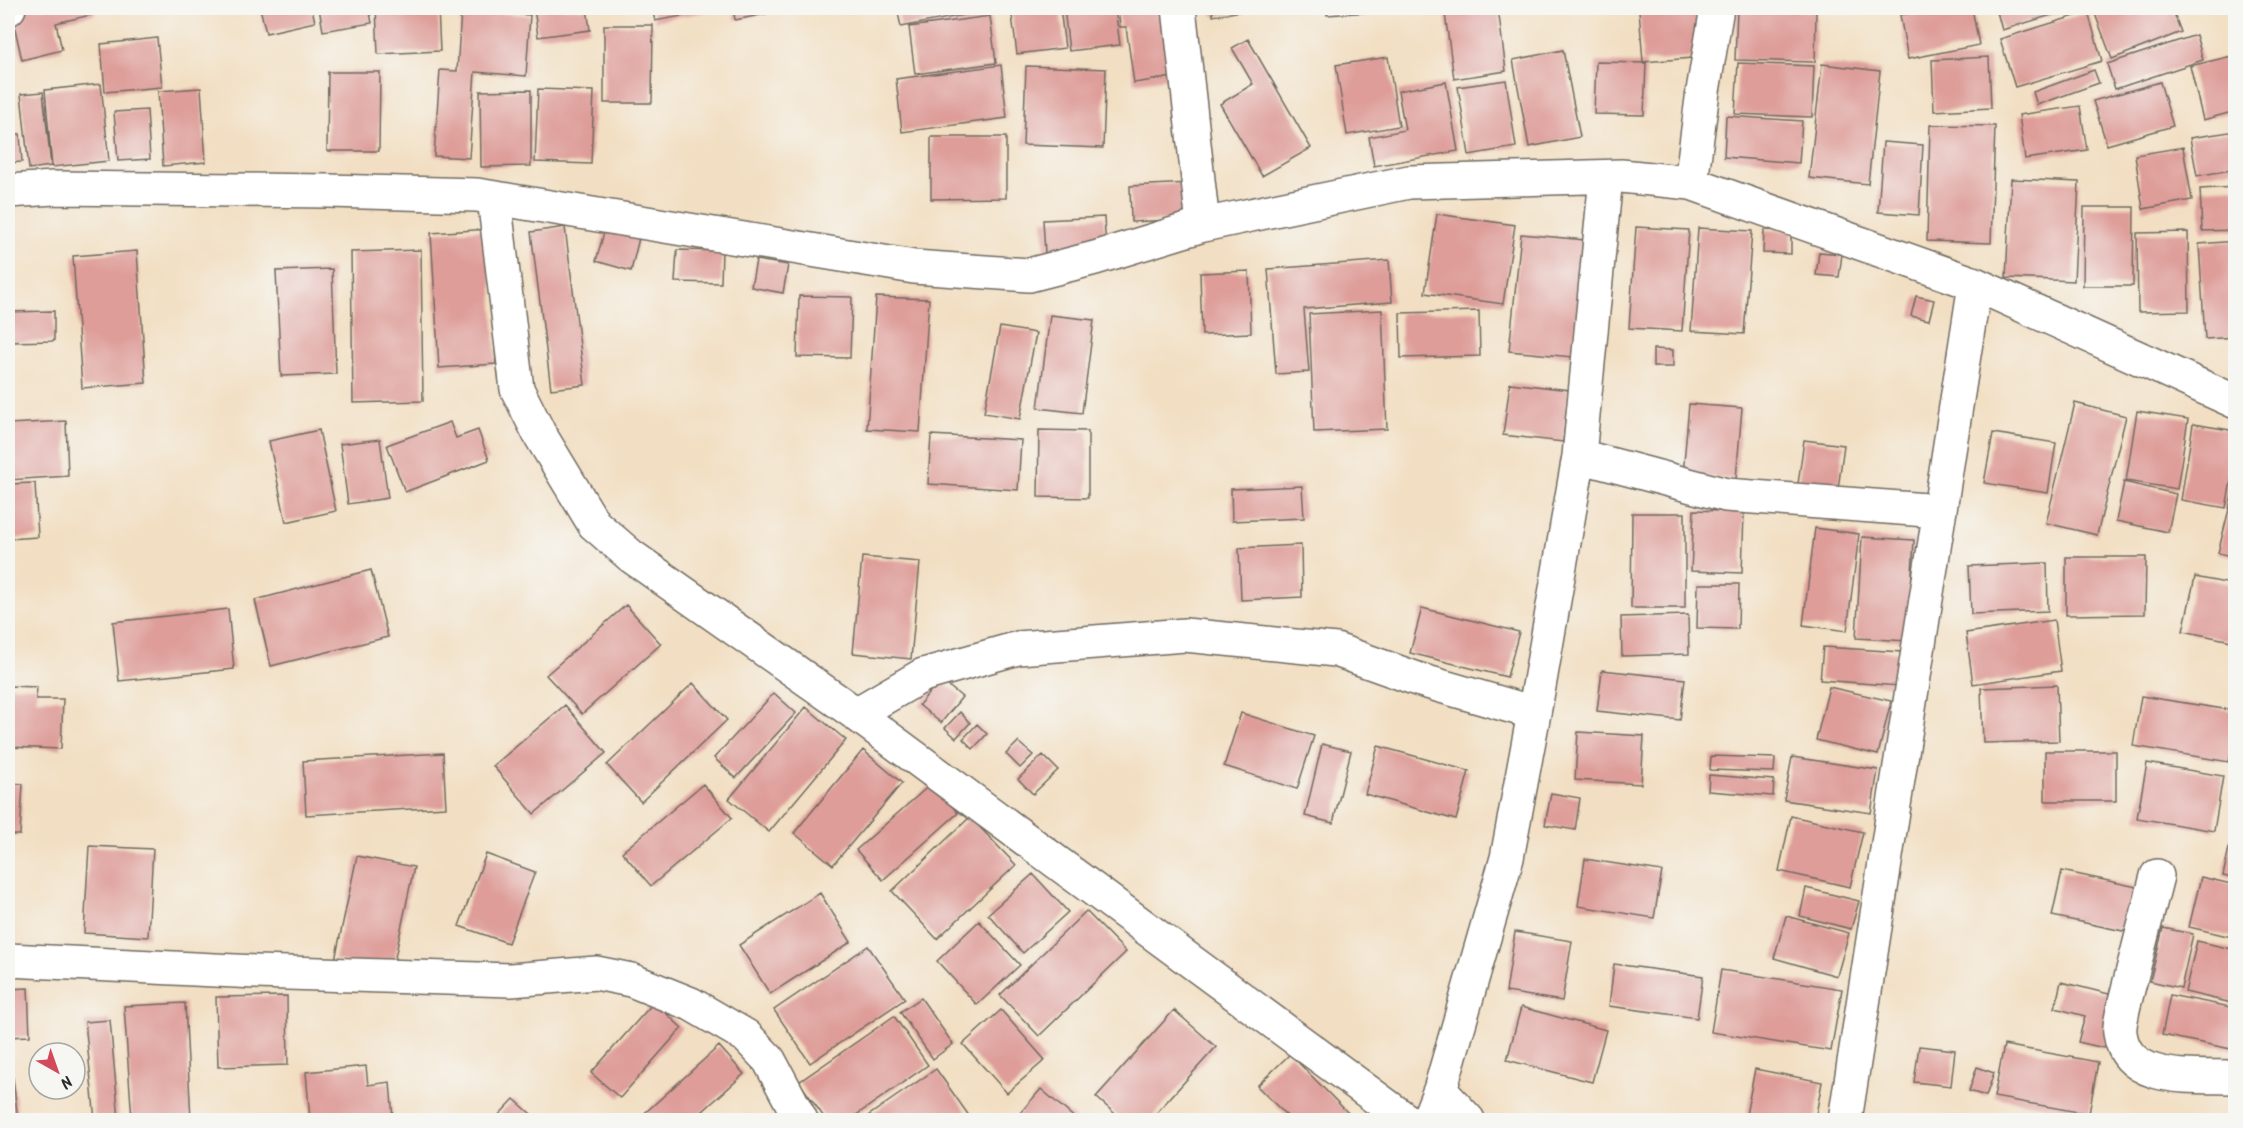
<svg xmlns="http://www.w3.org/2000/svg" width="2243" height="1128" viewBox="0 0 2243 1128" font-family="Kalam,sans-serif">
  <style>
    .building { fill: #de9d99 }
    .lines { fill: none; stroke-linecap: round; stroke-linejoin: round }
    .minor-casing { stroke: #716a60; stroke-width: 36 }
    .minor { stroke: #fff; stroke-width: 33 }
  </style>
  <rect width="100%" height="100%" fill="#f6f6f2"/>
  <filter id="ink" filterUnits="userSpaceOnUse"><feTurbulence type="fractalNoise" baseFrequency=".0167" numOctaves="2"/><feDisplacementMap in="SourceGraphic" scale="12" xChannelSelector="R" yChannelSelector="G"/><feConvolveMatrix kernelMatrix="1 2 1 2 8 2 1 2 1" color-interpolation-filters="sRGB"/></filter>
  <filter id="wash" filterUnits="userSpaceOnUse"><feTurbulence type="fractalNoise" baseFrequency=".008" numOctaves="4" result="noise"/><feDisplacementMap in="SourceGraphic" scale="24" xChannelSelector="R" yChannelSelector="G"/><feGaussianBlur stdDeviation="1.35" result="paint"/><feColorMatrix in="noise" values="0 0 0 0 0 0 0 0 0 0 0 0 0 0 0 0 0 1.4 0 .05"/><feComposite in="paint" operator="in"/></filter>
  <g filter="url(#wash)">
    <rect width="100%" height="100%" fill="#f2dfc3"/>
    <g id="blocks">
      <path class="building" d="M27 8H93L95 14 56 23 62 50 22 60 11 11Z
        M260 8H312L315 22 266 33Z
        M319 8H369L372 23 323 31Z
        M376 8H438L440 51 378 54Z
        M534 8H587L590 30 538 37Z
        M652 8H720V9L655 21Z
        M733 8H784V10L735 20Z
        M897 8H996V9L901 27Z
        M1011 8H1060L1065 48 1017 54Z
        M1064 8H1115L1120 45 1069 51Z
        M1118 8H1171L1180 76 1134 83 1126 27H1120Z
        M1212 8H1253V9L1213 16Z
        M1326 8H1400V10L1327 15Z
        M1486 8H1498L1506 71 1454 79 1445 14Z
        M1668 8H1702L1705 57 1643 62 1639 10Z
        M1891 8H1911L1892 13Z
        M1939 8H1972L1979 45 1908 59 1900 15Z
        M1996 8H2075L2002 30Z
        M2112 8H2172L2181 32 2112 59 2095 14Z
        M1737 9 1816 11 1815 62 1735 60Z
        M461 11 530 15 526 76 475 72 469 158 434 156 440 70 457 71Z
        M2088 12 2102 61 2015 87 2000 39Z
        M990 16 996 63 915 74 909 27Z
        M604 25H653L652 103H604Z
        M2196 35 2203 60 2115 89 2107 64Z
        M157 38 162 87 105 92 101 44Z
        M1248 39 1311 148 1262 176 1220 104 1253 84 1232 48Z
        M1563 50 1580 137 1529 147 1513 60Z
        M2236 55V111L2203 120 2190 66Z
        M1388 57 1399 126 1347 135 1336 65Z
        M1989 57 1991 108 1934 111 1932 60Z
        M1596 62 1646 63 1644 115 1594 114Z
        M1738 63 1814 66 1812 117 1735 114Z
        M1822 64 1880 71 1868 184 1809 178Z
        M1001 65 1007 118 902 132 896 79Z
        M1026 66 1106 69 1103 148 1023 145Z
        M2094 70 2099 83 2037 105 2033 92Z
        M328 72H380L379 151H327Z
        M1506 80 1516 147 1469 155 1458 87Z
        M1446 82 1458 151 1374 166 1369 137 1405 130 1398 91Z
        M2160 82 2173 126 2107 145 2093 101Z
        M101 84 109 161 52 167 45 90Z
        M201 88 206 162 163 166 158 91Z
        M538 89 594 91 591 164 535 162Z
        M531 90V166L481 167 480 91Z
        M43 92 51 166 29 169 21 94Z
        M2080 106 2087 150 2025 159 2019 115Z
        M147 110 150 159 118 161 114 112Z
        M1726 116 1802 121 1799 163 1724 157Z
        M1930 125 1995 126 1991 243 1927 241Z
        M2236 131V169L2197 176 2190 138Z
        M8 134H20L22 162 8 163Z
        M931 137H1006V198L931 199Z
        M1883 142 1923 145 1919 215 1878 212Z
        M2183 147 2192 200 2143 209 2135 155Z
        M2011 179 2079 182 2074 281 2006 278Z
        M1190 183 1191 219 1131 222 1130 186Z
        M2236 187V230L2202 231 2200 189Z
        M2084 207H2134L2133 286H2083Z
        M1437 214 1515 225 1503 304 1425 293Z
        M1104 217 1106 250 1045 253 1043 220Z
        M565 227 585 385 551 389 531 232Z
        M1636 227 1689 230 1682 331 1629 328Z
        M1698 228 1752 231 1744 334 1691 331Z
        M489 229 496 364 439 368 431 233Z
        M605 229 639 238 631 271 596 261Z
        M1764 230 1791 231V254L1763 253Z
        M2188 232 2189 311 2138 312 2137 233Z
        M1521 234 1585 240 1573 357 1509 351Z
        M2236 241V337L2205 339 2199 244Z
        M421 250 423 401 353 403 351 252Z
        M677 250 722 251 721 283 675 282Z
        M137 251 146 383 82 388 73 256Z
        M1819 252 1842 254 1839 277 1816 275Z
        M756 260 788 265 783 293 751 287Z
        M1389 260 1392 302 1304 309 1309 372 1276 374 1268 269Z
        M332 269 336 374 281 376 276 271Z
        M1249 271 1251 333 1202 335 1200 273Z
        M799 296 852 297 850 358 797 357Z
        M1916 296 1934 300 1929 320 1911 316Z
        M876 297 929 299 920 432 867 429Z
        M1382 310 1387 429 1314 432 1309 314Z
        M54 311V341L8 342V312Z
        M1479 311 1480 356 1401 358 1400 313Z
        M1050 315 1094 320 1082 413 1038 408Z
        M1000 327 1036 333 1020 419 984 413Z
        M1653 349 1673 350V367H1653Z
        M1510 383 1569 390 1563 442 1503 435Z
        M2075 403 2126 416 2097 535 2046 523Z
        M1689 404 1742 408 1736 479 1683 475Z
        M2137 411 2188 419 2177 489 2126 481Z
        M66 421 68 476 8 480V424Z
        M450 422 456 438 478 430 489 460 405 492 387 445Z
        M2193 424 2236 431V454L2226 508 2181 500Z
        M319 430 336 511 286 522 269 441Z
        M1039 430 1088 431V498L1038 497Z
        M1993 433 2056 443 2048 493 1984 483Z
        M931 435 1021 440 1018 490 928 484Z
        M380 439 388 498 348 504 340 444Z
        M1804 440 1844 445 1838 489 1798 484Z
        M2124 482 2176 494 2168 532 2116 521Z
        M35 483 38 537 8 539V484Z
        M2235 485H2236V557L2218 553Z
        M1302 486 1304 518 1232 521 1231 489Z
        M1694 510 1744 512 1742 573 1691 571Z
        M1632 513H1685V608H1631Z
        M1815 528 1859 534 1847 631 1803 625Z
        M1862 537 1914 540 1908 641 1856 638Z
        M1301 545 1302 597 1241 600 1239 548Z
        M862 557 920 562 911 659 853 653Z
        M2066 557H2146L2145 614 2066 615Z
        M2047 563 2048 611 1971 614 1969 566Z
        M371 570 388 637 271 666 255 600Z
        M2195 577 2236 585V642L2183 631Z
        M1698 584H1739L1738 629 1697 628Z
        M626 605 661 644 582 714 546 675Z
        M1422 608 1519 632 1507 677 1410 653Z
        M228 609 234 669 119 681 113 622Z
        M1688 615 1689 654 1622 656 1621 617Z
        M2054 620 2061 671 1973 684 1966 633Z
        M1823 647 1902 652 1899 686 1820 680Z
        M1602 670 1685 679 1680 720 1597 711Z
        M940 679 962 697 941 723 919 705Z
        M693 683 727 720 641 802 607 765Z
        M2057 685 2059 741 1983 743 1981 688Z
        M8 686 37 687 36 699H63L61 749 8 747Z
        M1829 687 1891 701 1878 755 1816 740Z
        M774 693 796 713 736 778 714 758Z
        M2141 696 2236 711V724L2229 762 2133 746Z
        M565 705 606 753 534 814 493 766Z
        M806 707 846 740 769 832 729 799Z
        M960 712 970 723 956 738 945 728Z
        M1241 713 1314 736 1297 789 1224 766Z
        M977 724 987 734 973 749 963 739Z
        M1578 732 1644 736 1641 784 1575 780Z
        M1018 742 1033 755 1020 768 1006 754Z
        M1322 744 1351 751 1333 823 1305 816Z
        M1378 746 1469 771 1456 820 1365 794Z
        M863 750 902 783 833 865 794 833Z
        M2045 751H2116V801H2045Z
        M443 753 446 807 306 815 303 761Z
        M1043 755 1058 770 1033 794 1018 779Z
        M1711 756 1775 758 1774 772 1710 770Z
        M1792 757 1878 770 1871 813 1784 800Z
        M2147 763 2223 776 2214 831 2137 818Z
        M1709 775 1774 780 1773 796 1708 791Z
        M8 783 23 784 20 835H8Z
        M932 783 958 813 883 880 856 850Z
        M703 784 732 818 651 886 622 852Z
        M1551 793 1580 798 1575 830 1545 825Z
        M1791 816 1863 832 1850 887 1779 871Z
        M970 817 1016 865 937 939 892 891Z
        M2233 829H2236V879L2223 876Z
        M89 846 153 849 148 937 84 933Z
        M486 854 535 872 508 943 459 926Z
        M357 856 414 867 392 972 335 960Z
        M1585 859 1662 871 1654 918 1578 906Z
        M2062 871 2137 887 2128 932 2052 916Z
        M1033 874 1068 912 1023 953 988 914Z
        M2201 877 2236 885V938L2189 927Z
        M1806 888 1859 901 1851 929 1800 916Z
        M820 893 851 942 770 994 739 945Z
        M1086 911 1126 952 1039 1036 1000 995Z
        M1786 916 1849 933 1837 976 1774 958Z
        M979 921 1020 965 977 1005 937 961Z
        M2163 928 2193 934 2181 988 2150 981Z
        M1515 932 1572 941 1562 1001 1506 992Z
        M2197 941 2236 950V1004L2185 992Z
        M868 946 905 999 810 1063 774 1010Z
        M1614 964 1703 976 1697 1018 1609 1006Z
        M1721 970 1842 989 1831 1051 1711 1032Z
        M2061 982 2117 996 2104 1048 2078 1042 2085 1016 2055 1008Z
        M28 988 30 1036 8 1037V989Z
        M2170 995 2236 1008V1050L2162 1035Z
        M287 996 288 1065 218 1067 216 997Z
        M921 998 953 1044 933 1059 900 1012Z
        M654 1002 682 1028 620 1098 591 1073Z
        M185 1003 191 1120H132L124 1006Z
        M1521 1007 1606 1030 1592 1082 1507 1060Z
        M1001 1010 1045 1060 1007 1093 963 1044Z
        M1174 1010 1216 1047 1150 1120H1122L1096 1097Z
        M894 1016 928 1065 849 1120H826L799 1082Z
        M110 1020 119 1120H95L85 1022Z
        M2004 1045 2098 1062 2089 1114 1994 1097Z
        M719 1046 744 1074 693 1120H637Z
        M1919 1046 1955 1050 1951 1086 1914 1082Z
        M1290 1054 1355 1120H1291L1257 1086Z
        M366 1066 368 1085 390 1082 393 1119 310 1120 306 1072Z
        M1977 1067 1994 1073 1986 1096 1969 1091Z
        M936 1069 972 1120H862Z
        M1755 1069 1822 1082 1815 1120H1745Z
        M8 1078H13L18 1120H8Z
        M1041 1089 1077 1120H1014Z
        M514 1099 538 1120H494Z
        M750 1115 755 1120H743Z"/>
    </g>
  </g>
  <g filter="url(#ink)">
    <use href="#blocks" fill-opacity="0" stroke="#716a60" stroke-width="1.5"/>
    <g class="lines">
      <defs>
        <path id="minor" d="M1179 8 1203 225
          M8 9 9 8
          M1691 183 1703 91 1717 8
          M8 191 54 188 328 191 477 195 914 267 1029 275 1095 258 1203 225 1409 182 1621 176 1691 183 1975 284 2236 402
          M494 198 517 389 539 433 594 524 631 556 856 714 1406 1120
          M1579 456 1726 495 1940 511
          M856 714 923 675 1018 648 1185 635 1336 650 1420 680 1534 713
          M2157 876 2123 1009C2122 1017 2119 1025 2120 1033 2127 1085 2196 1075 2236 1077
          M8 960 256 972 511 980 596 973 631 980 691 1004 746 1036 769 1060 801 1120
          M1440 1090 1468 1120
          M1428 1120 1440 1090 1507 858 1540 681 1579 456 1606 177
          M1845 1120 1975 284"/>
      </defs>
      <use href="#minor" class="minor-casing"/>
      <use href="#minor" class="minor"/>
    </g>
  </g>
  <rect width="2243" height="1128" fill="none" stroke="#f6f6f2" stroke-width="30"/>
  <g transform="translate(57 1071) rotate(140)"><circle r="28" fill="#f6f6f2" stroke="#a5a5a2" stroke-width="1.5"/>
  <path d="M0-4.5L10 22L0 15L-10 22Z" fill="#d1495b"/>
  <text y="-9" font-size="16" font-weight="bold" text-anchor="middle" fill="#2b2b2b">N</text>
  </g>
</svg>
